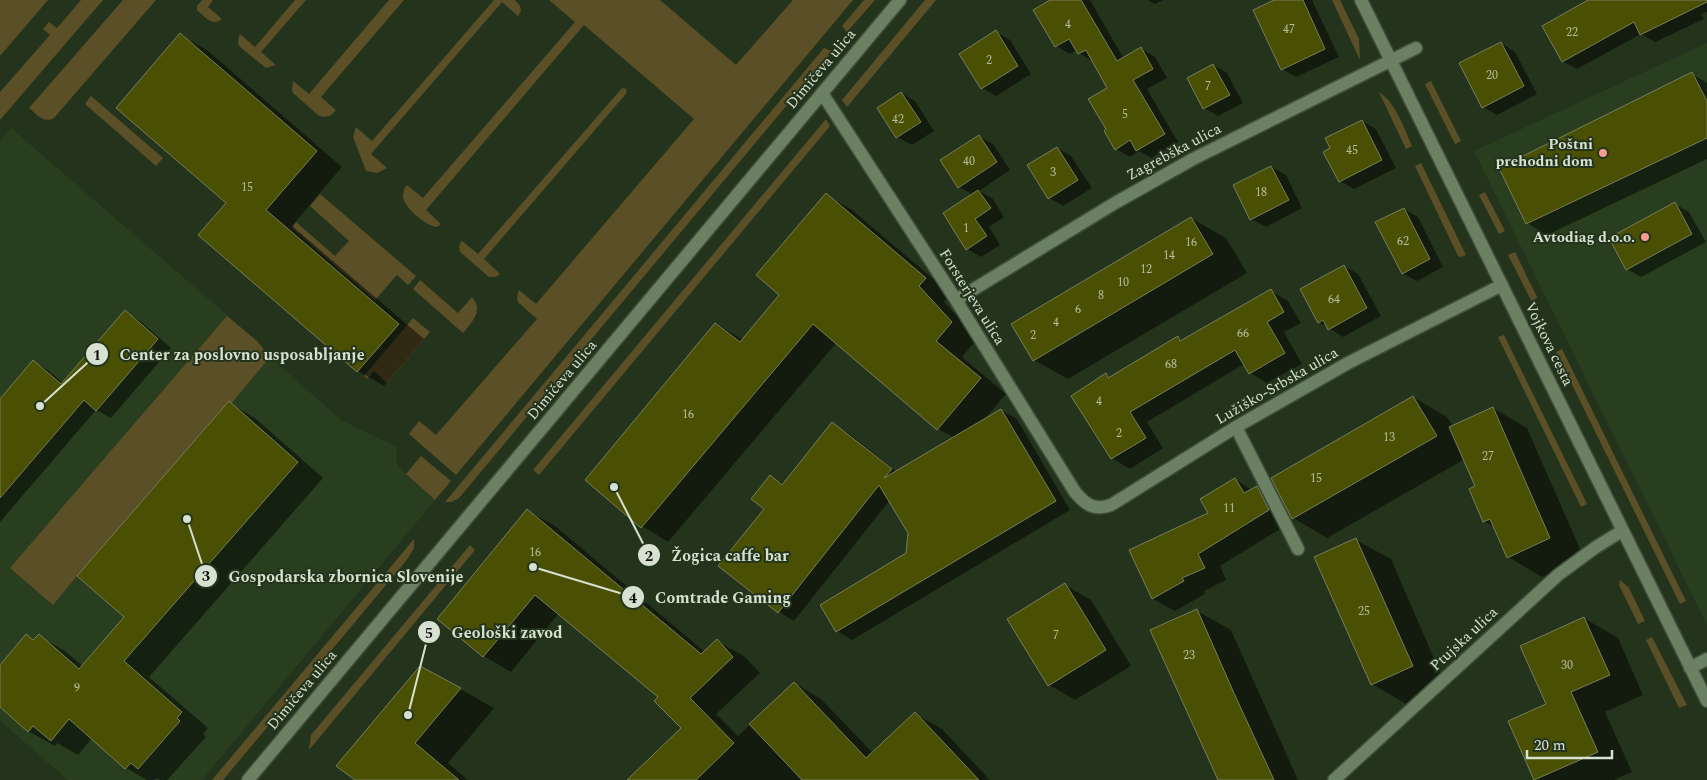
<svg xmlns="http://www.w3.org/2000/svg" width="1707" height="780" viewBox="0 0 1707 780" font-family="Spectral,serif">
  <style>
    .built { fill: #293e1f }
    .green { fill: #5b4f28 }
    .shadow { fill: #0007 }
    .building { fill: #4a5003; stroke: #787d5c }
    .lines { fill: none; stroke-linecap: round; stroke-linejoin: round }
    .minor-casing { stroke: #414f3a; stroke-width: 15 }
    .minor { stroke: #6c8064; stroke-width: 12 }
    .poi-dot { fill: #f59c90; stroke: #24341c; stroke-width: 2 }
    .labels { text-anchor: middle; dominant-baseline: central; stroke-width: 4; stroke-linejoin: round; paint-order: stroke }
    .number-label { font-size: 12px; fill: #b3bd9e }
    .street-label { font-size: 15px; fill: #d6e1d1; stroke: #24341c }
    .poi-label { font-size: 15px; font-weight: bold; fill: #d6e1d1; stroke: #24341c; text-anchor: end }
    .leader { fill: none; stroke: #d6e1d1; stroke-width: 2 }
    .callout-dot { fill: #d6e1d1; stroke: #24341c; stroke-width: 2 }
    .mark-label { font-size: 15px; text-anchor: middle; font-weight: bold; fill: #111 }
    .callout-label { font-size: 16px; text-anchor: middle; font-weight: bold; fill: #d6e1d1; stroke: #24341c; stroke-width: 4; stroke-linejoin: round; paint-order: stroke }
  </style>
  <rect width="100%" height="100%" fill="#24341c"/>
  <path class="built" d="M1707 43V625L1474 151Z
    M11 128 257 341 270 357 341 420 397 447 396 459 399 468 435 500 202 780H68L0 721V141Z"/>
  <path class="green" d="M0 0H48L0 56Z
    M81 0H103L0 120V92L50 35 43 29 49 22 57 28Z
    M123 0H156L54 118C44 124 36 114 29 108Z
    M202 0H213L208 7 222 19C212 27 205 17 197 10V6Z
    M295 0H306L261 52 276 65 266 68 240 47C237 43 238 38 240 34L255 47Z
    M389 0H404L321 97 336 110 330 116 323 117 318 115 293 93 292 90 293 81 309 94Z
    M494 0H515L520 6 521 11 518 16 502 2 371 154 387 168 377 173 366 171 353 137 356 127 372 141Z
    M549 0H660L736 65 793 0H853L456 475 409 434 419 421 436 435 537 319 519 303 517 300 518 293 519 290 536 304 694 119 584 25 426 210 441 224 437 227C427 227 403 207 403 196 403 192 404 188 407 185L423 198 575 22Z
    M864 0H875L847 32 842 26Z
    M925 0H936L847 107 842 100Z
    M1332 0H1340L1359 39 1360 60Z
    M824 48 832 51 459 498 451 502H445Z
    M1431 81 1461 141 1455 144 1425 84Z
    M622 88 626 89 627 92 625 95 484 259 500 274 495 277H489L460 252C459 248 459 244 462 241L478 254Z
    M1379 92C1396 103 1404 128 1412 146L1406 149Z
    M91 96 163 158 156 166 85 104Z
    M826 119 830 126 539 475 533 470Z
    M1421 163 1466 255 1461 257 1458 256 1415 166Z
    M1485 192 1505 231 1499 234 1479 195Z
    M320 194 416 276 408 285 397 275 375 300 292 228 296 222 335 256 349 241 310 206Z
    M1515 252 1537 297 1535 300 1532 302 1508 255Z
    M420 280 458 313 472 297C484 310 472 322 463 333L413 289Z
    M227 316 257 341 270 357 231 404 228 402 77 576 53 605 10 568Z
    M413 318 430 332 387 383 374 371 367 379 364 376Z
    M1504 335 1587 504 1581 507 1498 337Z
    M1562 349 1686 601 1680 604 1556 352Z
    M421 456 451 481 435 500 406 474Z
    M414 539V548L406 561 223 780H212Z
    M470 545 475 550 309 750 311 735Z
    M1620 580 1629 588 1645 621 1638 624 1619 585Z
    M1652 637 1687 705 1679 708 1646 640Z"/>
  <path class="shadow" d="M1053 0H1090L1124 59 1141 49 1155 57 1167 78 1147 89 1178 142 1151 158 1139 151 1130 157 1116 149 1108 130 1109 88 1094 62 1079 53 1077 50 1070 54 1056 46Z
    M1148 0H1163L1155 4Z
    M1277 0H1312L1339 57 1296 77 1282 69Z
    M1606 0H1707V12L1701 14 1704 19 1655 42 1641 34 1577 69 1562 61Z
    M996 32 1010 40 1031 74 996 96 982 88 961 54Z
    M180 35 207 50 342 167 292 226 424 339 384 386 358 371 228 203Z
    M1501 43 1515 52 1537 94 1497 115 1483 107Z
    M1213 65 1227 73 1243 103 1218 116 1204 108Z
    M1692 74 1707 83V159L1547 235 1527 223Z
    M901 93 915 101 934 131 912 145 897 137 878 108Z
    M1362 121 1376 129 1396 168 1354 189 1340 181Z
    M979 136 993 144 1010 170 979 191 993 199 1004 217 989 227 1000 245 981 257 967 249 973 195 959 187Z
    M1057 148 1071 156 1092 188 1063 206 1049 198Z
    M1271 167 1286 175 1302 208 1266 227 1251 219Z
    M826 195 852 210 951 294 944 302 978 338 962 357 1006 394 984 420 1001 410 1017 419 1070 510 852 640 837 631 907 554 909 532 890 500 794 621 779 612 720 566 765 508 770 477 784 485 832 424 848 433 897 472 955 438 938 429 837 342 668 542 642 526 716 324 743 340 781 295Z
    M1675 204 1689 212 1706 242 1641 277 1627 269Z
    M1404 209 1418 217 1443 267 1417 281 1402 273Z
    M1191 218 1226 238 1247 273 1068 379 1034 360Z
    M1344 266 1358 274 1381 316 1343 337 1319 322Z
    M1271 291 1288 301 1301 323 1284 332 1302 364 1267 383 1250 373 1244 364 1147 422 1163 448 1130 469 1112 458 1073 396 1106 375 1111 378 1178 338 1182 340Z
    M125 312 139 320 171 348 111 418 96 410 0 522V401L34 362 48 370 63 383Z
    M1413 397 1447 417 1453 426 1493 408 1527 428 1584 558 1542 577 1508 557 1494 527 1484 521 1477 487 1465 459 1327 538 1293 518Z
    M229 403 255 418 323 478 149 677 208 728 203 734 206 737 167 780H160L156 778 155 780H147L126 768 92 738 78 755 57 743 55 746 28 731 0 706V667L26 636 35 640 39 636 65 651 83 666 126 617Z
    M1235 479 1252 490 1257 487 1279 500 1290 523 1220 566 1226 580 1204 591 1205 594 1175 611 1153 599Z
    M528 511 555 526 705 652 717 641 744 656 760 673 716 714 738 736 794 683 821 699 873 753 915 714 942 729 990 780H629L683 728 660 696 559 613 511 672 484 656 438 619Z
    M1356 540 1391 559 1446 686 1406 704 1372 684Z
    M1065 585 1091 600 1131 666 1075 700 1049 685Z
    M1197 611 1231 630 1298 780H1220Z
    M1584 618 1618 638 1643 695 1605 712 1632 772 1614 780H1536L1510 722 1548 704Z
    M421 667 494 708 448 763 468 780H357Z"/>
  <path class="building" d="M1050 0H1081L1117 61 1141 47 1153 69 1133 80 1165 134 1136 151 1130 140 1115 150 1104 131 1106 129 1088 99 1107 88 1086 50 1078 54 1069 39 1055 47 1033 10Z
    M1274 0H1303L1325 49 1281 70 1253 10Z
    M1588 0H1707V2L1640 35 1634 22 1562 62 1542 26Z
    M996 30 1018 66 981 89 959 54Z
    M180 33 317 151 266 210 399 324 357 372 198 235 226 203 116 108Z
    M1501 42 1524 86 1482 108 1459 63Z
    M1213 64 1230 95 1203 109 1187 78Z
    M1692 72 1707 101V138L1526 224 1499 168Z
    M901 92 921 122 896 138 877 108Z
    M1362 120 1382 160 1339 182 1323 152 1330 148 1325 138Z
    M979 135 997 162 958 188 940 160Z
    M1057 147 1078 180 1048 199 1027 165Z
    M1271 166 1289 200 1250 220 1233 185Z
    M978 190 991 208 975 219 987 236 966 250 943 213Z
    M826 193 926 278 919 286 952 322 936 341 981 378 937 430 813 324 641 528 585 480 715 323 740 342 779 295 756 275Z
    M1675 202 1692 234 1626 270 1609 238Z
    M1404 208 1430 259 1402 274 1375 222Z
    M1191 217 1213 254 1033 361 1011 324Z
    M1344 265 1367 308 1328 330 1323 320 1318 323 1300 289Z
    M1271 289 1284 312 1267 322 1285 353 1249 374 1235 350 1130 412 1146 438 1111 459 1071 396 1106 373 1108 378 1178 336 1180 341Z
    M125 310 158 339 96 411 84 400 0 498V399L33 360 61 384Z
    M1413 396 1437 436 1292 519 1271 478Z
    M229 401 298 462 124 661 182 712 177 718 180 721 138 769 131 763 125 769 69 719 51 741 33 726 28 732 0 707V665L26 634 33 640 39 634 79 669 124 617 77 576Z
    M1493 407 1550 538 1507 558 1490 519 1483 522 1469 489 1475 486 1449 427Z
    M1001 409 1056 501 836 632 820 605 906 553 908 533 879 485 778 613 718 566 764 509 751 499 770 475 782 485 832 422 892 469 884 478Z
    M1235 478 1244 493 1257 486 1269 510 1198 554 1205 568 1182 578 1184 581 1152 599 1129 550 1208 513 1200 499Z
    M527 509 701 654 717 639 733 657 690 698 734 743 696 780H627L681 728 654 701 658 697 535 595 483 657 437 619Z
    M1356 538 1413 666 1371 685 1314 557Z
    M1065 583 1106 650 1048 686 1007 619Z
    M1197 609 1233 691 1274 780H1218L1150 630Z
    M1584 617 1610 675 1571 692 1598 752 1534 780 1508 721 1546 704 1520 646Z
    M420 666 461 688 415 743 459 780H355L336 766Z
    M794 682 866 758 915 712 979 780H802L749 724Z"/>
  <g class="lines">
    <defs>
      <path id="minor" d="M1361 0 1707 701
        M822 93 956 300 1075 492C1086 505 1094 511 1111 505L1236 427 1348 363 1502 285
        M956 300 1115 203 1193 159 1416 48
        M1236 427 1298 549
        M1690 668 1707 659
        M248 780 900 0
        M1334 780 1558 575 1596 547 1622 531"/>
    </defs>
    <use href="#minor" class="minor-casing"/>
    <use href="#minor" class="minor"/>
  </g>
  <g class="poi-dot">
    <circle cx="1603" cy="153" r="5"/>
    <circle cx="1645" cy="237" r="5"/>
  </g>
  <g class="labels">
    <g class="number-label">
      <text x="1068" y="24">4</text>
      <text x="1289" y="29">47</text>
      <text x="1572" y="32">22</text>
      <text x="989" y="60">2</text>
      <text x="1492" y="75">20</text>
      <text x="1208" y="86">7</text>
      <text x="1125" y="114">5</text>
      <text x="898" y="119">42</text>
      <text x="1352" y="150">45</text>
      <text x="969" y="161">40</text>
      <text x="1053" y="172">3</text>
      <text x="247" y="187">15</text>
      <text x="1261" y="192">18</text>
      <text x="966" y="228">1</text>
      <text x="1403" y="241">62</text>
      <text x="1191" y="242">16</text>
      <text x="1169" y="255">14</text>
      <text x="1146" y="269">12</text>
      <text x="1123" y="282">10</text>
      <text x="1101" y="295">8</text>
      <text x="1334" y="299">64</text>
      <text x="1078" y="309">6</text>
      <text x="1056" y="322">4</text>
      <text x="1243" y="333">66</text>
      <text x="1033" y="335">2</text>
      <text x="1171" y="364">68</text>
      <text x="1099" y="401">4</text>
      <text x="688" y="414">16</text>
      <text x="1119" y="433">2</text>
      <text x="1389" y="437">13</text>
      <text x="1488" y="456">27</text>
      <text x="1316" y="478">15</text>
      <text x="1229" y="508">11</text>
      <text x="535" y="552">16</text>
      <text x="1364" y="611">25</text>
      <text x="1056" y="635">7</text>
      <text x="1189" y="655">23</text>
      <text x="1567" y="665">30</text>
      <text x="77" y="688">9</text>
    </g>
    <g class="street-label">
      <text transform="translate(821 69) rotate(-50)">Dimičeva ulica</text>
      <text transform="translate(1174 152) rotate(-28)">Zagrebška ulica</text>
      <text transform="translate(972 297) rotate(58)">Forsterjeva ulica</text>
      <text transform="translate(1549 344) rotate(64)">Vojkova cesta</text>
      <text transform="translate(562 380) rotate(-50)">Dimičeva ulica</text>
      <text transform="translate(1277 386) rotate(-30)">Lužiško-Srbska ulica</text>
      <text transform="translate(1464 639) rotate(-43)">Ptujska ulica</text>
      <text transform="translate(302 690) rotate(-50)">Dimičeva ulica</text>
    </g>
    <g class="poi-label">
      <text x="1593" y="144">Poštni<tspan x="1593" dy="17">prehodni dom</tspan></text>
      <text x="1635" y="237">Avtodiag d.o.o.</text>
    </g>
  </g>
  <path class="leader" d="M40 406L97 354M614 487L649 555M187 519L206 576M533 567L633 597M408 715L429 632"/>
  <g class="callout-dot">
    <circle cx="40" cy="406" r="5"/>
    <circle cx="614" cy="487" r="5"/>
    <circle cx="187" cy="519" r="5"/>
    <circle cx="533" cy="567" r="5"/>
    <circle cx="408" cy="715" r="5"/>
    <circle cx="97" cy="354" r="12"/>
    <circle cx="649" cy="555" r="12"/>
    <circle cx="206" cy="576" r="12"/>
    <circle cx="633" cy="597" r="12"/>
    <circle cx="429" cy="632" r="12"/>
  </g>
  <g class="mark-label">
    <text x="97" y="360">1</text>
    <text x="649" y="561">2</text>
    <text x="206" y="581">3</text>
    <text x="633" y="603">4</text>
    <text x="429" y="638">5</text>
  </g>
  <g class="callout-label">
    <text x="242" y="360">Center za poslovno usposabljanje</text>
    <text x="730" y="561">Žogica caffe bar</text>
    <text x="346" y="582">Gospodarska zbornica Slovenije</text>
    <text x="723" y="603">Comtrade Gaming</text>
    <text x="507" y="638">Geološki zavod</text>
  </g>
  <path d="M1527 750v8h85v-8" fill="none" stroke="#d6e1d1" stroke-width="2.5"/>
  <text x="1534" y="750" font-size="15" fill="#d6e1d1" stroke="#24341c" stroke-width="4" paint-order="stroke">20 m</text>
</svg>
